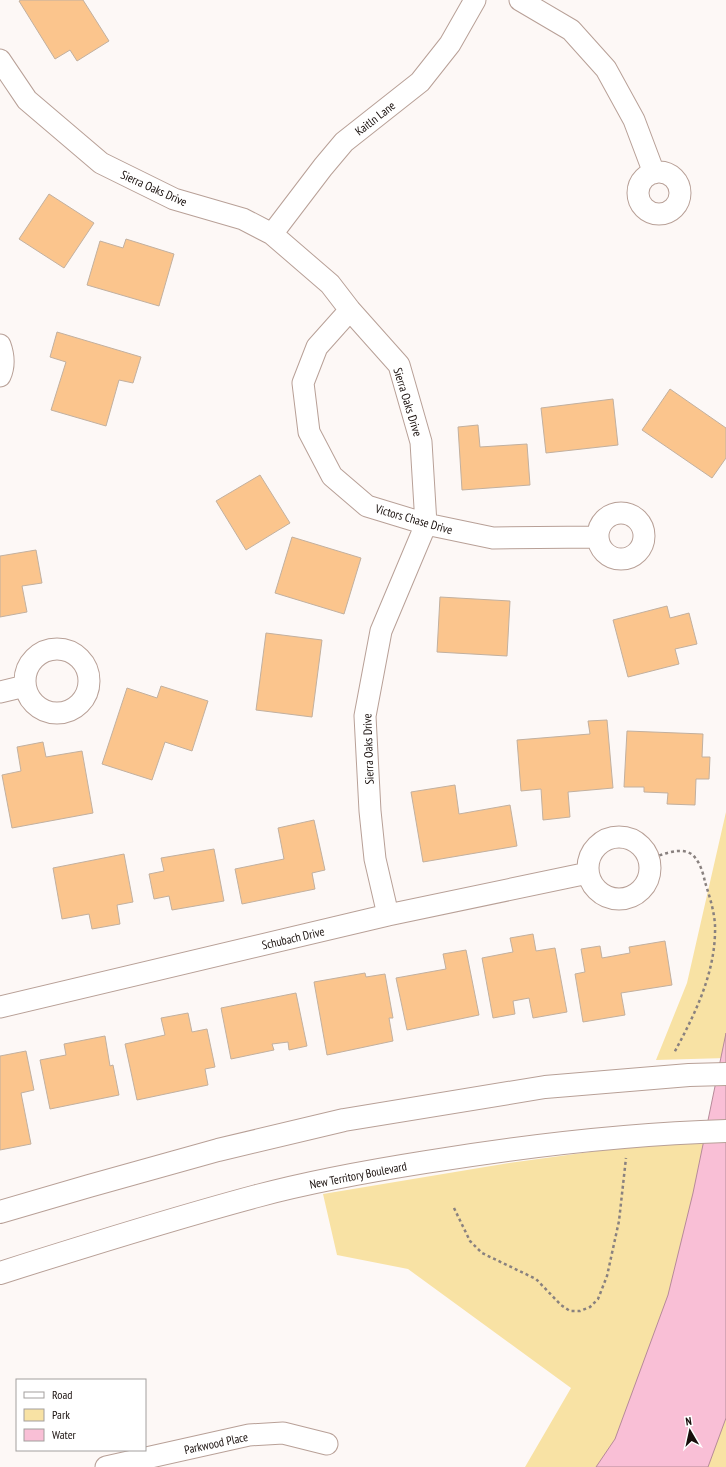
<svg xmlns="http://www.w3.org/2000/svg" width="726" height="1467" viewBox="0 0 726 1467" font-family="'PT Sans Narrow',sans-serif">
  <style>
    .green { fill: #f8e2a4 }
    .water { fill: #f9bfd6; stroke: #b68a99 }
    .building { fill: #fbc58d; stroke: #c2b09f }
    .lines { fill: none; stroke-linecap: round; stroke-linejoin: round }
    .street-casing { stroke: #b8a097; stroke-width: 23 }
    .secondary-casing { stroke: #b8a097; stroke-width: 24 }
    .path { stroke: #89817f; stroke-width: 2.5; stroke-dasharray: 3 3; stroke-linecap: butt }
    .street { stroke: #fff; stroke-width: 21 }
    .secondary { stroke: #fff; stroke-width: 22 }
    .labels { text-anchor: middle; dominant-baseline: central; stroke-width: 4; stroke-linejoin: round; paint-order: stroke }
    .street-label { font-size: 12px; fill: #180f0c; stroke: #fff }
  </style>
  <rect width="100%" height="100%" fill="#fdf8f6"/>
  <path class="green" d="M726 812V1058L656 1060 687 983Z
    M726 1141V1467H525L571 1388 408 1269 337 1255 323 1194 509 1163 641 1145Z"/>
  <path class="water" d="M726 1033V1418L708 1467H596L615 1439 668 1295 693 1193Z"/>
  <path class="building" d="M21 0H83L109 41 77 61 70 50 55 59 19 1Z
    M49 194 94 223 64 268 19 239Z
    M126 239 174 254 159 306 87 285 100 241 123 248Z
    M57 332 141 357 133 383 119 380 106 426 51 410 66 362 50 357Z
    M670 389 726 428V458L712 478 642 430Z
    M613 399 618 445 546 453 541 408Z
    M478 425 480 447 527 444 530 485 462 490 458 427Z
    M260 475 290 523 246 550 216 501Z
    M292 537 361 558 344 614 275 593Z
    M36 550 42 583 22 586 27 612 0 617V556Z
    M440 597 510 601 507 656 437 652Z
    M667 606 670 618 689 613 697 644 675 649 679 664 628 677 613 620Z
    M266 633 322 640 312 717 256 710Z
    M161 686 208 701 192 751 165 742 152 780 102 764 127 688 157 698Z
    M607 720 613 788 568 792 570 817 543 820 541 789 521 791 517 740 590 734 588 721Z
    M627 731 703 734 702 757H710L709 779H696L695 805 667 804 668 793 644 792V787H624Z
    M43 742 46 757 82 751 93 813 12 828 2 775 21 771 17 747Z
    M455 785 459 814 510 805 517 846 423 862 411 792Z
    M314 820 325 870 312 873 315 889 242 904 235 869 284 859 278 828Z
    M214 849 224 901 172 910 169 896 154 899 149 874 164 871 161 858Z
    M124 854 133 902 117 905 120 924 92 929 89 914 62 919 53 868Z
    M533 934 536 951 555 948 567 1012 533 1018 529 998 513 1001 515 1014 493 1018 482 958 513 952 510 938Z
    M665 941 672 985 621 993 625 1015 583 1022 575 974 585 972 581 949 600 946 602 958 630 953 629 947Z
    M466 950 479 1015 407 1030 396 978 446 969 443 954Z
    M365 973 366 977 385 974 393 1018H389L393 1041 327 1055 314 982Z
    M296 993 307 1046 289 1050 288 1042 272 1044 274 1050 231 1059 221 1008Z
    M188 1013 192 1032 207 1029 215 1067 205 1069 208 1085 137 1100 125 1044 165 1035 161 1018Z
    M105 1036 110 1066 113 1065 119 1095 50 1109 40 1060 66 1055 64 1044Z
    M26 1051 34 1090 21 1093 31 1144 0 1150V1056Z"/>
  <g class="lines">
    <defs>
      <path id="street" d="M520 0 571 30 606 69 634 120 654 173
        M0 60 27 100 101 163 174 199 243 219 272 234 330 284 350 310 399 365 421 442 426 524 381 631 365 716 370 811 375 859 388 915
        M638 193a21 21 0 1 1 42 0a21 21 0 1 1-42 0Z
        M272 234 323 167 344 142 420 82 450 44 475 0
        M350 310 317 347 303 383 309 432 332 476 367 506 426 524 493 538 598 537
        M0 345C4 356 5 365 0 376
        M598 536a23 23 0 1 1 46 0a23 23 0 1 1-46 0Z
        M25 681a32 32 0 1 1 64 0a32 32 0 1 1-64 0Z
        M0 692 25 686
        M588 868a31 31 0 1 1 62 0a31 31 0 1 1-62 0Z
        M0 1007 388 915 588 873
        M106 1467 249 1435 283 1433 327 1444"/>
      <path id="secondary" d="M0 1212 89 1186 218 1150 344 1120 545 1087 689 1075 726 1074
        M0 1273C85 1246 171 1219 257 1196 313 1181 369 1171 426 1162 525 1146 625 1134 726 1131"/>
    </defs>
    <use href="#street" class="street-casing"/>
    <use href="#secondary" class="secondary-casing"/>
    <path class="path" d="M648 859C660 856 675 848 687 852 698 855 703 872 705 882 710 898 716 916 715 933 714 976 694 1016 674 1053
      M454 1208 470 1241 482 1253 536 1279 561 1305 570 1311H580L590 1307 598 1299 607 1276 619 1221 626 1158"/>
    <use href="#street" class="street"/>
    <use href="#secondary" class="secondary"/>
  </g>
  <g class="labels">
    <g class="street-label">
      <text transform="translate(375 118) rotate(-38)">Kaitln Lane</text>
      <text transform="translate(154 188) rotate(24)">Sierra Oaks Drive</text>
      <text transform="translate(408 402) rotate(73)">Sierra Oaks Drive</text>
      <text transform="translate(414 519) rotate(16)">Victors Chase Drive</text>
      <text transform="translate(368 749) rotate(-92)">Sierra Oaks Drive</text>
      <text transform="translate(293 938) rotate(-13)">Schubach Drive</text>
      <text transform="translate(358 1175) rotate(-11)">New Territory Boulevard</text>
      <text transform="translate(216 1443) rotate(-12)">Parkwood Place</text>
    </g>
  </g>
  <rect x="16" y="1379" width="130" height="72" fill="#ffffff" stroke="#a39f9e"/>
  <rect x="24" y="1392" width="20" height="6" fill="#ffffff" stroke="#a39f9e"/>
  <text x="52" y="1399" font-size="12" fill="#180f0c">Road</text>
  <rect x="24" y="1409" width="20" height="12" fill="#f8e2a4" stroke="#a39f9e"/>
  <text x="52" y="1419" font-size="12" fill="#180f0c">Park</text>
  <rect x="24" y="1429" width="20" height="12" fill="#f9bfd6" stroke="#a39f9e"/>
  <text x="52" y="1439" font-size="12" fill="#180f0c">Water</text>
  <g transform="translate(690 1431) rotate(351)" stroke="#ffffff" stroke-width="3" paint-order="stroke">
  <path d="M0-3L7 15L0 10L-7 15Z" fill="#180f0c"/>
  <text y="-6" font-size="11" font-weight="bold" text-anchor="middle" fill="#180f0c">N</text>
  </g>
</svg>
